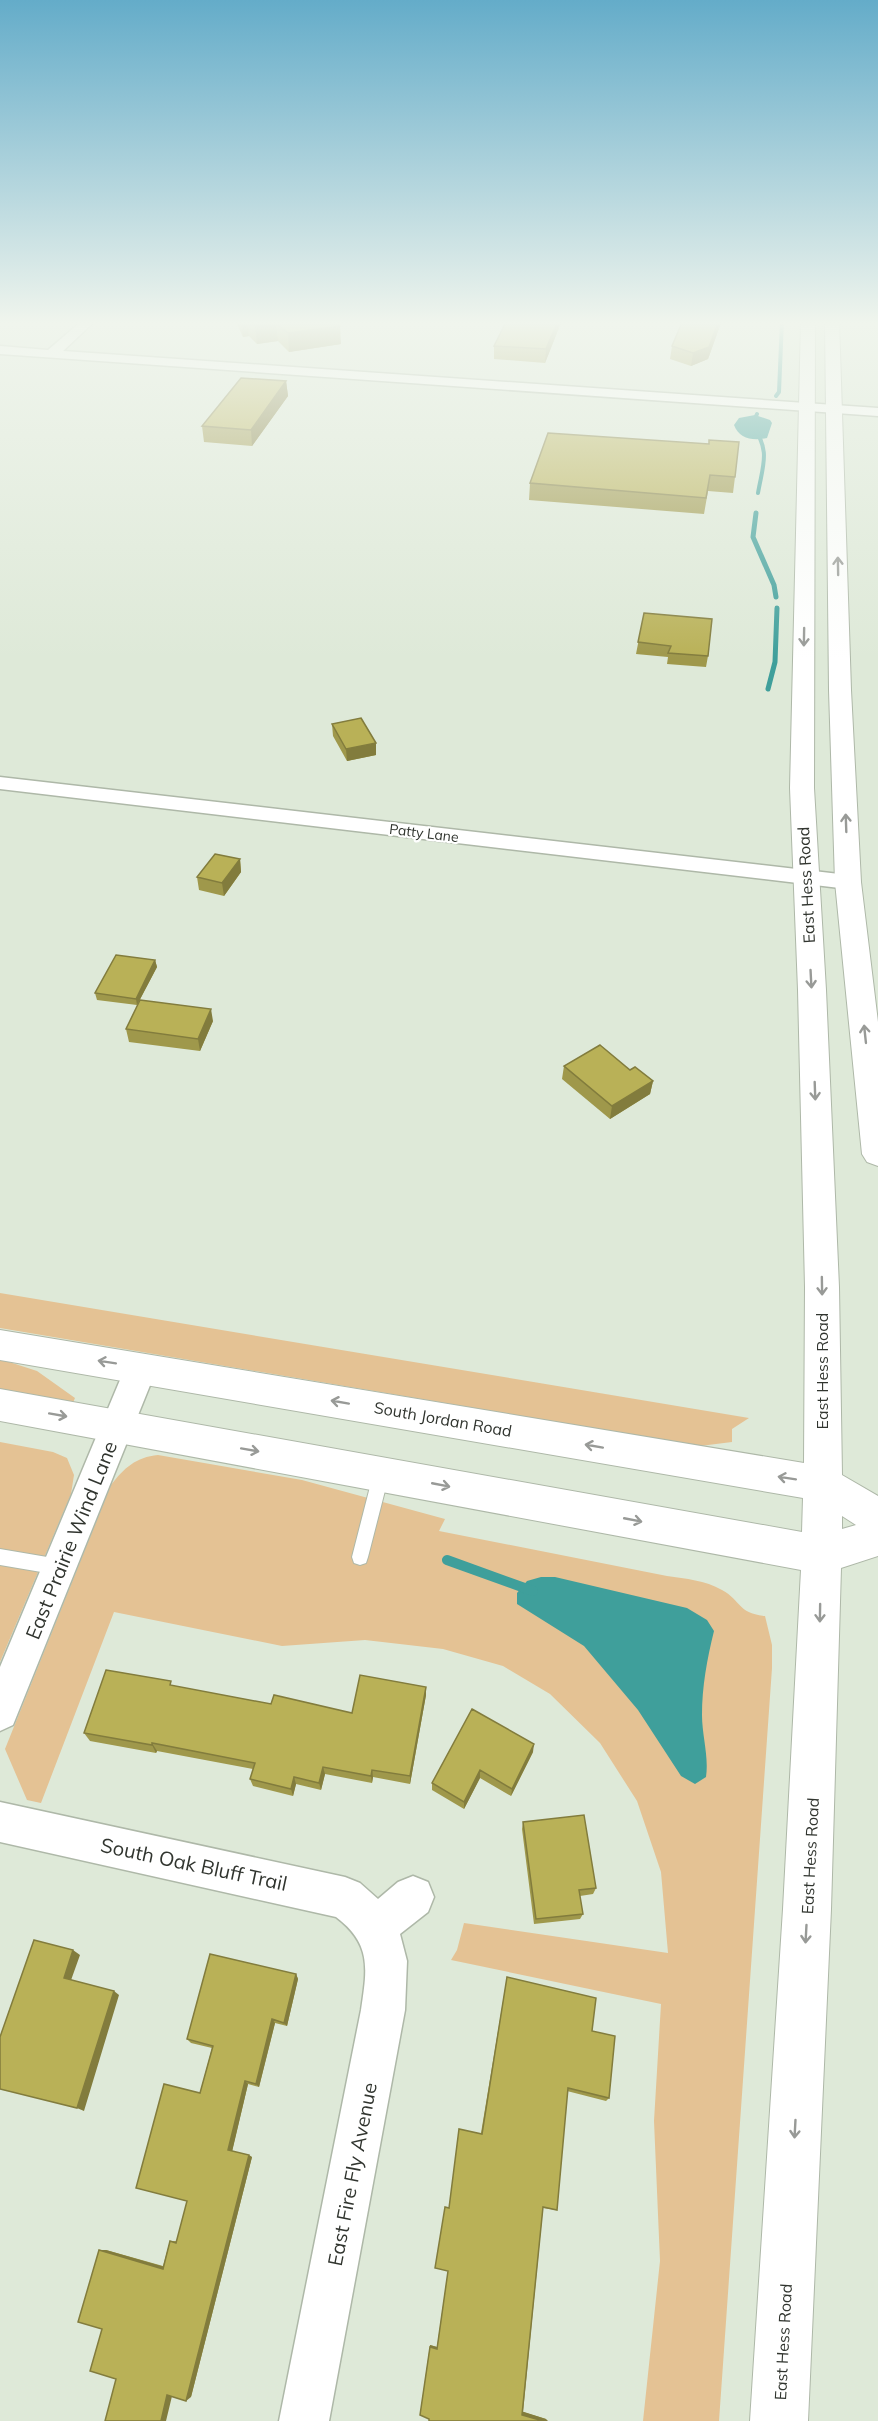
<svg xmlns="http://www.w3.org/2000/svg" width="878" height="2421" viewBox="0 0 878 2421" font-family="Mulish,sans-serif">
  <style>
    .green { fill: #e4c294 }
    .water { fill: #3f9f9b }
    .lines { fill: none; stroke-linecap: round; stroke-linejoin: round }
    .stream-far2 { stroke: #3f9f9b; stroke-width: 4 }
    .stream-far1 { stroke: #3f9f9b; stroke-width: 5 }
    .stream { stroke: #3f9f9b; stroke-width: 10 }
    .lane-casing { stroke: #aeb8a8; stroke-width: 2 }
    .street-casing { stroke: #aeb8a8; stroke-width: 3 }
    .secondary-casing { stroke: #aeb8a8; stroke-width: 2 }
    .lane { fill: #fff; fill-rule: evenodd }
    .street { fill: #fff; fill-rule: evenodd }
    .secondary { fill: #fff; fill-rule: evenodd }
    .wall { fill: #9f984b }
    .shaded-wall { fill: #827c3d }
    .building { fill: #b9b157; stroke: #827c3d; stroke-width: 1.5 }
    .oneway { stroke: #989a97 }
    .labels { text-anchor: middle; dominant-baseline: central; stroke-width: 4.5; stroke-linejoin: round; paint-order: stroke }
    .far-street-label { font-size: 14px; fill: #31352f; stroke: #fff }
    .street-label { font-size: 16px; fill: #31352f; stroke: #fff }
    .near-street-label { font-size: 20px; fill: #31352f; stroke: #fff }
  </style>
  <rect width="100%" height="100%" fill="#dee9d8"/>
  <path class="green" d="M0 1293 749 1418 732 1429V1442L700 1446 0 1328Z
    M0 1359 37 1371 75 1398 72 1405 0 1391Z
    M0 1442 53 1452 67 1458 74 1475 71 1494 0 1662Z
    M158 1455 302 1480 445 1519 439 1531 667 1576C686 1579 705 1580 722 1590 742 1601 737 1613 765 1616L772 1645V1668L719 2421H643L660 2261 654 2121 661 2004 451 1960 457 1950 464 1923 668 1953 661 1872 637 1801 600 1743 550 1694 503 1666 443 1649 365 1640 282 1646 114 1612 41 1803 27 1800 5 1749 111 1485C124 1468 136 1457 158 1455Z"/>
  <path class="water" d="M755 415 770 420 772 423 767 438C753 441 739 439 734 425L739 418Z
    M541 1577H555L687 1608 707 1620 714 1631C707 1659 702 1687 702 1715 702 1736 709 1756 706 1777L695 1784 681 1776 638 1710 584 1646 517 1604V1593L527 1581Z"/>
  <g class="lines">
    <path class="stream-far2" d="M776 396 779 392 782 320
      M757 414 752 425C771 451 763 464 758 493"/>
    <path class="stream-far1" d="M756 513 753 537 774 585 776 597
      M768 689 775 662 777 608"/>
    <path class="stream" d="M447 1560 533 1591"/>
    <defs>
      <path id="lane" d="M381 1468 387 1470 389 1475 368 1557 366 1563 360 1565 354 1563 352 1557 373 1475 375 1470Z
        M0 1549 59 1559 65 1561 67 1567 65 1573 59 1575 0 1565Z"/>
      <path id="street" d="M83 320H96L63 351 878 408V416L0 354V346L48 350Z
        M0 777 848 875 856 877 859 882 856 887 848 889 0 789Z
        M141 1355 152 1359 157 1368 13 1725 0 1731V1667L125 1368 130 1359Z
        M0 1802 345 1877 360 1883 378 1899 398 1882 413 1876 428 1882 434 1897 428 1912 400 1934 407 1961 405 2010 329 2421H279L361 2010C367 1969 372 1944 336 1917L0 1842Z"/>
      <path id="secondary" d="M801 320H815L814 788 826 990 839 1287 842 1475 878 1496V1556L841 1568 831 1909 808 2421H750L783 1909 801 1570 0 1421V1389L802 1532 803 1498 0 1360V1330L804 1463 805 1287 798 990 790 788ZM842 1516 856 1525 842 1529Z
        M825 320H839L851 690 861 882 878 1022V1166L867 1162 862 1154 835 882 829 690Z"/>
    </defs>
    <use href="#lane" class="lane-casing"/>
    <use href="#street" class="street-casing"/>
    <use href="#secondary" class="secondary-casing"/>
    <use href="#lane" class="lane"/>
    <use href="#street" class="street"/>
    <use href="#secondary" class="secondary"/>
  </g>
  <path class="wall" d="M235 320H333L341 344 289 352 278 341 257 344 249 336 243 337Z
    M562 320 545 363 494 359V346Z
    M683 320H722L708 359 691 366 670 359 672 346Z
    M286 381 288 396 252 446 204 442 202 426Z
    M548 433 735 477 733 493 708 491 704 514 529 500 530 483Z
    M644 613 708 656 706 667 667 664 668 657 636 654Z
    M332 724 376 755 347 761 333 736Z
    M240 859 241 872 224 896 199 890 197 877Z
    M155 960 157 967 137 1005 97 1000 95 993Z
    M213 1021 200 1051 129 1042 126 1029Z
    M564 1066 630 1070 653 1081 650 1094 610 1119 562 1079Z
    M173 1686 271 1704 352 1713 426 1695 410 1784 373 1777 372 1783 325 1774 321 1790 296 1784 293 1796 253 1786 250 1779 253 1769 157 1751 156 1753 90 1741 84 1733Z
    M533 1752 511 1796 480 1778 464 1809 432 1790V1783Z
    M523 1822 596 1888 593 1894 580 1896 583 1914 580 1919 534 1924 522 1829Z
    M296 1974 298 1979 287 2026 275 2023 259 2087 248 2084 232 2151 252 2157 191 2397H172L116 2379 102 2329 99 2250H106L163 2266 170 2241H177L187 2201 200 2093 212 2048 191 2043 187 2039Z
    M507 1977 592 2031 609 2098 606 2101 567 2091 557 2210 543 2208 523 2412 546 2419 429 2418 420 2415 430 2345 437 2347 448 2271 481 2133Z"/>
  <path class="shaded-wall" d="M241 320H247L249 336 243 337Z
    M558 320H562L545 363 546 349Z
    M719 320H722L708 359 691 366 693 353Z
    M276 323 278 341 257 344 255 326Z
    M340 326 341 344 289 352 288 333Z
    M286 381 288 396 252 446 251 430Z
    M376 743V755L347 761 346 749Z
    M240 859 241 872 224 896 222 883Z
    M155 960 157 967 137 1005 136 999Z
    M211 1009 213 1021 200 1051 198 1039Z
    M653 1081 650 1094 610 1119 612 1106Z
    M426 1687V1695L410 1784V1776Z
    M152 1743 157 1751 156 1753 152 1745Z
    M534 1744 533 1752 511 1796 512 1789Z
    M323 1767 325 1774 321 1790 319 1783Z
    M372 1770 373 1777 372 1783 371 1776Z
    M480 1770V1778L464 1809V1802Z
    M294 1777 296 1784 293 1796 291 1789Z
    M73 1950 80 1955 70 1983 64 1978Z
    M296 1974 298 1979 287 2026 284 2023Z
    M114 1991 119 1995 84 2111 77 2108Z
    M272 2019 275 2023 259 2087 256 2084Z
    M245 2081 248 2084 232 2152 228 2150Z
    M249 2155 252 2157 191 2397 186 2401Z
    M99 2250H106L168 2268 163 2269Z
    M430 2345 437 2347V2349L430 2347Z
    M173 2392 166 2421H161L167 2395Z
    M521 2411 546 2419 548 2421H543L522 2415Z"/>
  <path class="building" d="M249 320H333L340 326 288 333 276 323 255 326Z
    M507 320H558L546 349 494 346Z
    M683 320H719L709 347 693 353 672 346Z
    M241 378 286 381 251 430 202 426Z
    M548 433 709 444V440L739 442 735 477 710 475 706 498 530 483Z
    M644 613 712 619 708 656 668 653 671 646 638 642Z
    M361 718 376 743 346 749 332 724Z
    M215 854 240 859 222 883 197 877Z
    M116 955 155 960 136 999 95 993Z
    M140 1000 211 1009 198 1039 126 1029Z
    M600 1045 630 1070 635 1067 653 1081 612 1106 564 1066Z
    M106 1670 171 1681 170 1685 271 1704 274 1695 352 1713 360 1675 426 1687 410 1776 372 1770 371 1776 323 1767 319 1783 294 1777 291 1789 250 1779 255 1763 152 1743V1745L84 1733Z
    M472 1709 534 1744 512 1789 480 1770 464 1802 432 1783Z
    M584 1815 596 1888 579 1890 583 1914 536 1919 523 1822Z
    M34 1940 73 1950 64 1978 114 1991 77 2108 0 2089V2037Z
    M210 1954 296 1974 284 2023 272 2019 256 2084 245 2081 228 2150 249 2155 186 2401 167 2395 161 2421H105L116 2379 90 2371 102 2329 78 2322 99 2250 163 2269 170 2241 176 2243 187 2201 136 2188 164 2084 200 2093 213 2046 187 2039Z
    M507 1977 596 1998 592 2031 615 2036 609 2098 568 2088 557 2210 543 2207 522 2415 543 2421H429V2419L420 2415 430 2347 437 2349 448 2271 435 2268 445 2207 449 2208 459 2129 482 2134Z"/>
  <defs><path id="oneway-shaft" d="M-6 0H5M1.5-3L5.5 0L1.5 3" fill="none" stroke-width="1.6" stroke-linecap="round" stroke-linejoin="round" transform="scale(1.5)"/></defs>
  <g class="oneway">
    <use href="#oneway-shaft" transform="translate(838 566) rotate(-91)"/>
    <use href="#oneway-shaft" transform="translate(804 637) rotate(91)"/>
    <use href="#oneway-shaft" transform="translate(846 823) rotate(-92)"/>
    <use href="#oneway-shaft" transform="translate(811 979) rotate(87)"/>
    <use href="#oneway-shaft" transform="translate(865 1034) rotate(-96)"/>
    <use href="#oneway-shaft" transform="translate(815 1091) rotate(88)"/>
    <use href="#oneway-shaft" transform="translate(822 1286) rotate(89)"/>
    <use href="#oneway-shaft" transform="translate(107 1362) rotate(-171)"/>
    <use href="#oneway-shaft" transform="translate(340 1402) rotate(-170)"/>
    <use href="#oneway-shaft" transform="translate(58 1415) rotate(10)"/>
    <use href="#oneway-shaft" transform="translate(594 1446) rotate(-170)"/>
    <use href="#oneway-shaft" transform="translate(250 1450) rotate(10)"/>
    <use href="#oneway-shaft" transform="translate(787 1478) rotate(-171)"/>
    <use href="#oneway-shaft" transform="translate(441 1485) rotate(11)"/>
    <use href="#oneway-shaft" transform="translate(633 1520) rotate(11)"/>
    <use href="#oneway-shaft" transform="translate(820 1613) rotate(91)"/>
    <use href="#oneway-shaft" transform="translate(806 1934) rotate(93)"/>
    <use href="#oneway-shaft" transform="translate(795 2129) rotate(93)"/>
  </g>
  <linearGradient id="sky" x2="0" y2="1"><stop stop-color="#64acc9"/><stop offset="0.49" stop-color="#f0f5ed"/><stop offset="1" stop-color="#f0f5ed" stop-opacity="0"/></linearGradient>
  <rect width="878" height="659" fill="url(#sky)"/>
  <g class="labels">
    <g class="far-street-label">
      <text transform="translate(424 833) rotate(7)">Patty Lane</text>
    </g>
    <g class="street-label">
      <text transform="translate(806 885) rotate(-93)">East Hess Road</text>
      <text transform="translate(822 1371) rotate(-90)">East Hess Road</text>
      <text transform="translate(443 1419) rotate(10)">South Jordan Road</text>
      <text transform="translate(810 1856) rotate(-87)">East Hess Road</text>
      <text transform="translate(783 2342) rotate(-87)">East Hess Road</text>
    </g>
    <g class="near-street-label">
      <text transform="translate(71 1540) rotate(-68)">East Prairie Wind Lane</text>
      <text transform="translate(194 1864) rotate(12)">South Oak Bluff Trail</text>
      <text transform="translate(352 2174) rotate(-79)">East Fire Fly Avenue</text>
    </g>
  </g>
</svg>
